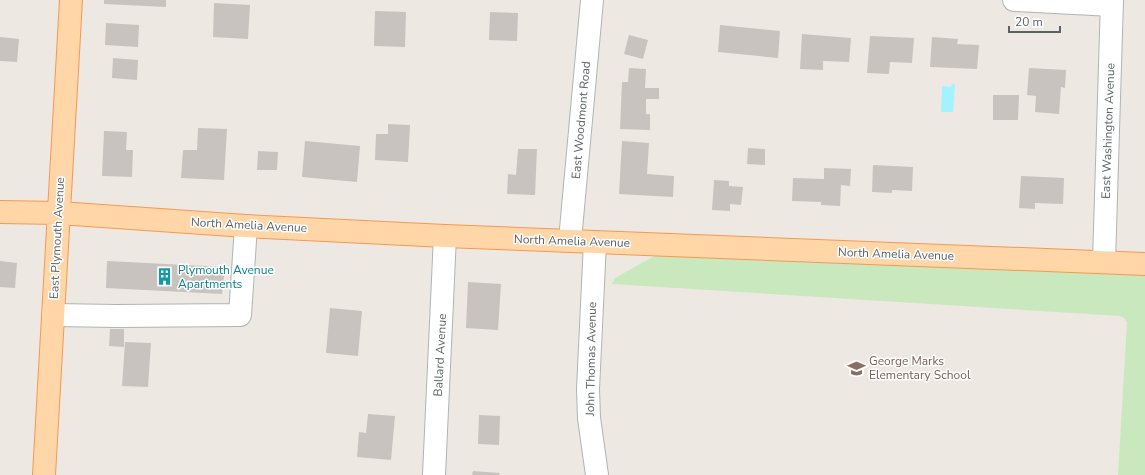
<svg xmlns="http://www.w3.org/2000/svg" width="1145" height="475" viewBox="0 0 1145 475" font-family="'Nunito Sans',sans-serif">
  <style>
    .green { fill: #cae8bd }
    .water { fill: #a2f3ff }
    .building { fill: #c9c3c0 }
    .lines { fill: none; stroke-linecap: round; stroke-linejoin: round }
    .minor-casing { stroke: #aeb4b6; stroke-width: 24 }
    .major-casing { stroke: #f89752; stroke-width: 24 }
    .minor { stroke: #fff; stroke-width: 22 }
    .major { stroke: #ffd6a7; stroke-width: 22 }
    .labels { text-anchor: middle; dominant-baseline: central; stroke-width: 3; stroke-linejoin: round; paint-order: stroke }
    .street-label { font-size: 12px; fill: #5b6264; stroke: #fff }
    .culture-label { font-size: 12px; fill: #0d838f; stroke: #fff; text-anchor: start }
    .education-label { font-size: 12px; fill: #785e54; stroke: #fff; text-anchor: start }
  </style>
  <rect width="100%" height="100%" fill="#eee8e3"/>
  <path class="green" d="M656 255 987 266 1121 275 1145 274V475H1118L1127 322 1124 318 1120 316 612 284 615 278Z"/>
  <path class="water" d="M952 84H955L953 112H941L942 86 951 87Z"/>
  <path class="building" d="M104 0H166V7L104 4Z
    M214 3 250 5 248 39 213 37Z
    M375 11 406 12 405 47 374 46Z
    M490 12 518 13 517 41 489 40Z
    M106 23 139 25 138 47 105 45Z
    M720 25 780 31 778 58 718 52Z
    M802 34 851 38 849 62 823 61V70L800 69Z
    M629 35 648 40 643 59 624 54Z
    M870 36 914 38 912 63 890 62 889 74 867 73Z
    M0 37 19 39 17 62 0 61Z
    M932 37 958 39 957 44 979 45 977 69 930 67Z
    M113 58 138 60 137 80 112 78Z
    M629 68 646 69 645 88H659V99H646V114H650V130L620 129 622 82H628Z
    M1029 68 1066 70 1065 88 1061 87 1059 114 1035 112 1036 96 1027 95Z
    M993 95H1019L1018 120H993Z
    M388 124 410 125 408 162 375 160 376 134H388Z
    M198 128 227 129 224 180 181 178 183 150H197Z
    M104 131 127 132 126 150H133L132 177 102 176Z
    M305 141 360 146 357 182 302 177Z
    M622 141 649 143 647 174 674 176 673 197 619 194Z
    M748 148 765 149V165L747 164Z
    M518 149H537L535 195 507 194 508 174 516 175Z
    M258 151 278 152 277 170H257Z
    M873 165 913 167 912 191 892 190V193L872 192Z
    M824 168 851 169 850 186 841 185 840 206 821 205V202L792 201 793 178 824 179Z
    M1021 176 1064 178 1063 204 1035 203V209L1019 208Z
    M714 180 729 181V186L743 187 741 205 730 204V211L712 210Z
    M0 261 17 263 15 288 0 287Z
    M107 261 225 267 222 294 106 288Z
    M468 282 501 284 498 330 466 328Z
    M330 308 362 311 358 356 326 353Z
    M110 329H124V347L109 346Z
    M125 342 151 343 148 387 122 386Z
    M368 414 395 416 391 460 357 457 359 432 366 433Z
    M479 415 500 416 499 445 478 444Z
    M473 471 500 473 499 475H472Z"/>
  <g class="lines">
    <defs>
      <path id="minor" d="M1014 0 1112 5
        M570 240 592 0
        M595 242 588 389 589 418 597 475
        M1104 262 1112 0
        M53 315 117 316 240 315 246 226
        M434 475 445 236"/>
      <path id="major" d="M0 212 59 213 246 226 445 236 1145 264
        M44 475 71 0"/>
    </defs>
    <use href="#minor" class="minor-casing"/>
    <use href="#major" class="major-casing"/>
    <use href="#minor" class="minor"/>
    <use href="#major" class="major"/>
  </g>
  <defs>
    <symbol id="building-bare" viewBox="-9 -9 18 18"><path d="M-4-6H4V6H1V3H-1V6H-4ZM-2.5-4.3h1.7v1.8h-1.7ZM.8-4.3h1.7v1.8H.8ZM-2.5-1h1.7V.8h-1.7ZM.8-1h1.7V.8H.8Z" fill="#0f9aa8" stroke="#fff" stroke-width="2.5" paint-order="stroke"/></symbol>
    <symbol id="school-bare" viewBox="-9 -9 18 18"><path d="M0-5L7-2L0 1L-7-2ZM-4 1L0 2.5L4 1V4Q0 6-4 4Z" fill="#8d6e63" stroke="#fff" stroke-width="2.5" paint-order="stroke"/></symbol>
  </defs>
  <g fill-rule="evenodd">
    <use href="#building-bare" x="152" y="264" width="25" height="25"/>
    <use href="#school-bare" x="844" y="356" width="25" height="25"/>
  </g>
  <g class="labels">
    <g class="street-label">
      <text transform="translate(581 120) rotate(-85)">East Woodmont Road</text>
      <text transform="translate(1108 131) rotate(-88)">East Washington Avenue</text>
      <text transform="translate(249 225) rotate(3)">North Amelia Avenue</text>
      <text transform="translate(57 238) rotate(-87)">East Plymouth Avenue</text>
      <text transform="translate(572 241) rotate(2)">North Amelia Avenue</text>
      <text transform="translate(896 254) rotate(2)">North Amelia Avenue</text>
      <text transform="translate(440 355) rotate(-87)">Ballard Avenue</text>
      <text transform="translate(591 359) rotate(-89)">John Thomas Avenue</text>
    </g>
    <g class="culture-label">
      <text x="178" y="270">Plymouth Avenue<tspan x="178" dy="14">Apartments</tspan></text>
    </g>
    <g class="education-label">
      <text x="869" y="361">George Marks<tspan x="869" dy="14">Elementary School</tspan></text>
    </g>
  </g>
  <path d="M1009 26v6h51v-6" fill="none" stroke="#5b6264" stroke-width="2"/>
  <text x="1015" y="26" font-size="12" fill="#5b6264" stroke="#ffffff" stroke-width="3" paint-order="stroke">20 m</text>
</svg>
